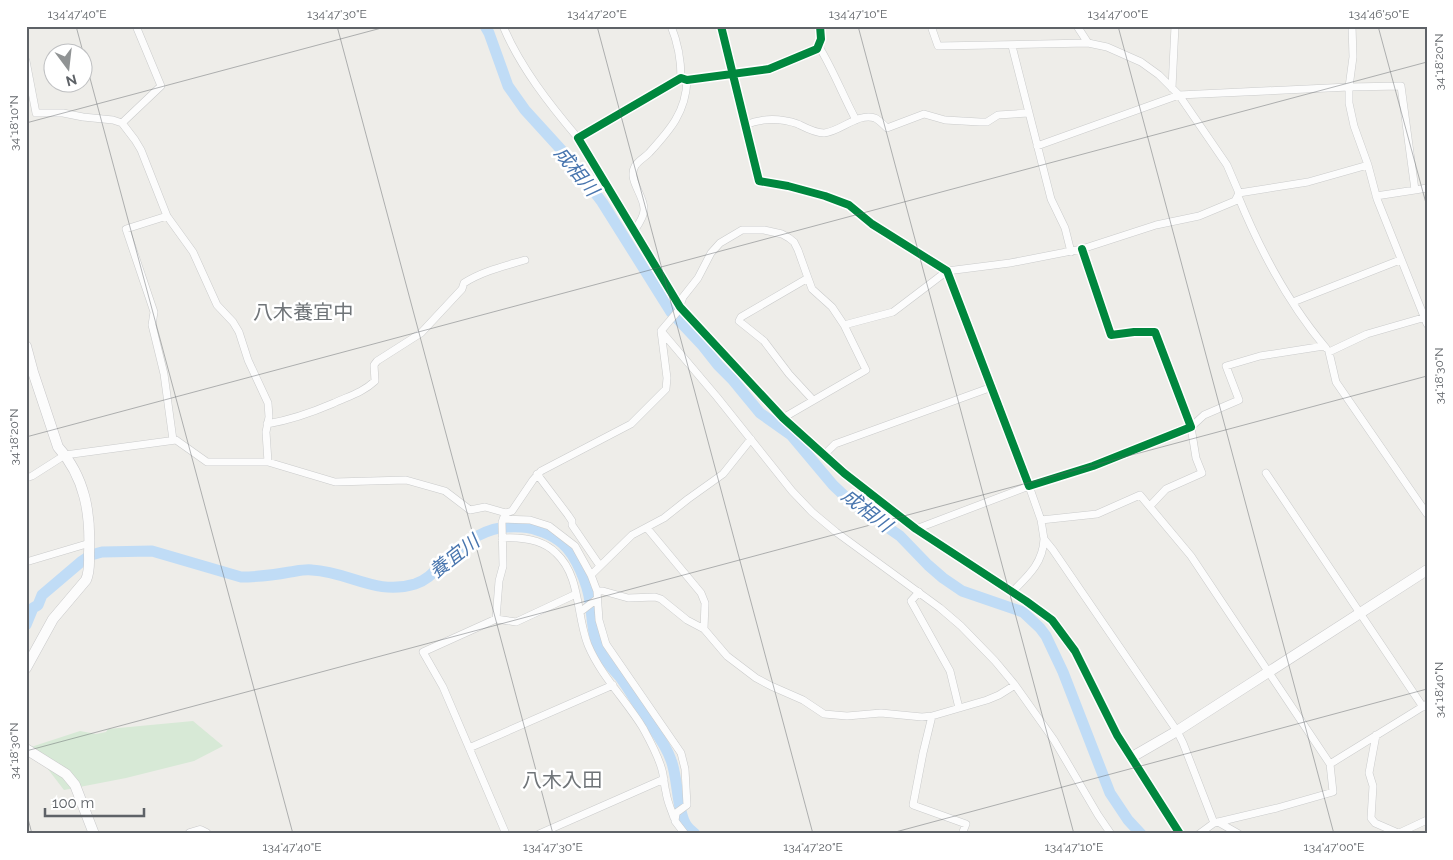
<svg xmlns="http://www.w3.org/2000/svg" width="1453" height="860" viewBox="0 0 1453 860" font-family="Raleway,'Noto Sans JP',sans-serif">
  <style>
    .green { fill: #d7e9d6 }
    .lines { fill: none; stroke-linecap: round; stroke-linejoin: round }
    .river { stroke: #c0dcf6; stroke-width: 11 }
    .street-casing { stroke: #cacbcb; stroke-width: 8 }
    .secondary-casing { stroke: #c9c9ca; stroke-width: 11 }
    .street { stroke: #fcfcfc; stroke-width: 7 }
    .secondary { stroke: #fcfcfc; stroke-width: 10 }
    .cycleway-casing { stroke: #fff; stroke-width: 11 }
    .cycleway { stroke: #00873e; stroke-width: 8 }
    .ticks { fill: none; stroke: #5e6267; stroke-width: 1; stroke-opacity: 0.45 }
    .labels { text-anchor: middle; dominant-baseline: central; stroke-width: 5; stroke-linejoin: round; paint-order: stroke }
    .water-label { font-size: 19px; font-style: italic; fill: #4875ae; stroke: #fff }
    .quarter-label { font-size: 20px; fill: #6f7478; stroke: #fff }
    .neatline { fill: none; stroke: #5e6267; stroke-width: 2 }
    .ticks-label { font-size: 12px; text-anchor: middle; fill: #5e6267 }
  </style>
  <rect width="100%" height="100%" fill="#eeede9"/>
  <path class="green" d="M193 721 223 746 194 761 126 778 64 790 31 747 80 731 96 734 106 732 108 729Z"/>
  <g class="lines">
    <path class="river" d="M485 26 489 33 508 86 525 110 566 155 602 202 671 312 703 346 718 365 732 379 760 413 791 435 833 485 851 502 900 536 928 565 943 578 962 591 1023 612 1040 628 1046 636 1063 672 1110 793 1128 820 1141 834
      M26 625 33 608 38 605 42 595 82 561 91 555 102 552 152 551 241 577C258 577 274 575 290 572 297 571 305 569 312 570 350 572 376 596 415 584 427 580 434 572 442 564 466 541 487 524 522 527 536 528 553 535 563 544 576 555 588 585 590 602 593 621 592 639 603 656 608 664 614 670 620 677 632 693 641 711 653 728 660 738 667 748 671 760 678 777 677 814 687 826 689 829 692 831 695 834"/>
    <defs>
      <path id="street" d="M503 26C520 67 550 105 578 138
        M671 26C678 43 681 60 681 78
        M721 26 759 181 788 186 825 196 849 205 872 224 947 271 1029 486 1093 466 1191 427 1155 332H1134L1111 335 1082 249
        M820 26 821 39 817 49 769 69 687 80 681 78 578 138 680 307 783 418 844 473 916 529 1026 601 1052 620 1075 651 1117 735 1180 834
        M931 26 938 46 1088 43
        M1352 26 1353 57 1349 87V103L1354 126 1368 165 1377 199 1427 324
        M818 45C833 69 843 96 856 120
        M1012 46 1051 199 1065 228 1071 252
        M26 61 36 113H63L83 117 113 120 122 123 135 140 141 150 167 216 193 252 217 305 233 322 239 332 248 360 268 403 269 417 266 432 268 462
        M1172 88 1175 26
        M122 123 161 86 136 26
        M745 125C762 118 780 118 798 124 806 128 815 133 824 133 840 132 858 112 875 118 879 120 884 125 887 128L924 114 945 120 980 122H987L998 115 1029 113
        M1037 146 1179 95 1349 87 1401 86 1415 190 1376 196
        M1415 190 1427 188
        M1239 193 1308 182 1368 165
        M1238 196C1260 250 1288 303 1326 348
        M167 216 126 229 154 312 152 325 164 374 173 440
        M634 231C638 225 644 217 644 210 645 196 627 180 635 166 638 161 645 157 649 153 670 130 686 112 687 80
        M1293 302 1400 260
        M1426 317 1367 334 1329 352 1336 382 1427 514
        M662 332 717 397 792 491 812 512 836 532 940 608 961 626 995 661 1015 685 1054 740 1098 815 1111 834
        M813 400 789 374 764 341 739 321 741 317 808 278 812 289 832 307 844 325
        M783 418 866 370 844 325 893 312 947 271 1010 263 1082 249 1156 225 1199 216 1235 201 1239 193 1227 165 1179 95 1159 75 1141 62 1107 47 1088 43 1077 26
        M267 424C291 420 313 412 334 403 349 396 362 393 375 381L374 365 377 361 421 333 462 289 464 283C483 271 505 266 525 260
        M824 455 835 444 992 387
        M1266 473 1423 707
        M537 474 568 515 572 521V525L600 566
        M26 478 32 476 65 455 176 440 207 462H268L335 482 406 480 445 491 470 510 485 507 506 513
        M1150 506 1166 489 1202 473 1196 458 1191 427 1204 415 1239 400 1226 366 1260 356 1324 346
        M503 519 530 520 549 526 575 546 591 575 597 591 599 620 606 644 681 753 685 769 687 805 676 813 675 821 685 834
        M1041 520 1097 514 1140 495 1191 556 1330 764 1427 704
        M647 528 701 593 705 603 704 629
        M916 529 1029 486 1041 520 1044 539 1053 550 1177 731 1183 743 1214 823
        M502 538C520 537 542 539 556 553 581 576 576 615 588 645 601 676 626 700 643 728 650 741 658 755 662 770 664 777 664 785 666 792 667 801 671 809 674 818
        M26 562 90 543
        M591 575 632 535 664 518 688 499 723 474 751 439
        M597 591H603L628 598 655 597 661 599 687 620 704 629 727 656 756 678 771 686 803 700 824 714 847 716 881 713 922 717 932 716 987 700 999 695 1015 685
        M919 592 911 601 950 671 959 708
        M1012 592C1028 576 1043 563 1044 539
        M576 594 516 622 496 619 499 581 503 566 502 522 506 513 512 511 533 480 541 471 631 424 666 389 667 378 661 331 678 311 683 297 698 278 711 253 720 243 742 230H764L782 234 789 238 794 242 798 250 808 278
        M580 612 597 599
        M496 619 423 652 443 687 506 834
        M932 716 923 753 913 805 966 824 962 834
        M1376 735 1369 773 1373 786 1371 818 1375 823 1398 833
        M469 748 613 685
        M1218 822 1239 834
        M539 834 664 779
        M1199 834 1214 823 1277 808 1333 792 1330 764
        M1397 834 1427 820"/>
      <path id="secondary" d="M26 346 33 372 58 447C85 477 91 514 89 553 89 563 90 571 86 580L53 619 26 668
        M26 749 66 774 75 785 94 834
        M1132 757 1177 731 1427 570
        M190 834 200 831 206 834"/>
    </defs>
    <use href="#street" class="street-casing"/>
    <use href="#secondary" class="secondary-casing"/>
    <use href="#street" class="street"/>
    <use href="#secondary" class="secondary"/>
    <defs>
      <path id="cycleway" d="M721 26 759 181 788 186 825 196 849 205 872 224 947 271 1029 486 1093 466 1191 427 1155 332H1134L1111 335 1082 249
        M820 26 821 39 817 49 769 69 687 80 681 78 578 138 680 307 783 418 844 473 916 529 1026 601 1052 620 1075 651 1117 735 1180 834"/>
    </defs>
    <use href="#cycleway" class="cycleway-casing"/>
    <use href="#cycleway" class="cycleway"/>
  </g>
  <path class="ticks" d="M76 26 293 834M337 26 553 834M597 26 813 834M858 26 1074 834M1118 26 1334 834M1378 26 1427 207M26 123 389 26M26 437 1427 62M26 751 1427 376M26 811 32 834M888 834 1427 689"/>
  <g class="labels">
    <g class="water-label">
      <text transform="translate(577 171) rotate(51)">成相川</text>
      <text transform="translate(867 510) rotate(38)">成相川</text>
      <text transform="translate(454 556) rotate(-38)">養宜川</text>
    </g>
    <g class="quarter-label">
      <text x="303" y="312">八木養宜中</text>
      <text x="562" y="780">八木入田</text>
    </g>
  </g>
  <rect width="1453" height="860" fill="none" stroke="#ffffff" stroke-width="55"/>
  <g transform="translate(68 68) rotate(165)"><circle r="24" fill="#ffffff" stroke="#bfc0c2"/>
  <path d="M0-4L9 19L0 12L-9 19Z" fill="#909394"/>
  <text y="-8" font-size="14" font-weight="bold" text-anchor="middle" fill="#5e6267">N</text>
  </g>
  <path d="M45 808v8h99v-8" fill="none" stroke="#5e6267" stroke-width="2.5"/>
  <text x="52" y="808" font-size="15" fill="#5e6267" stroke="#ffffff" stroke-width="4" paint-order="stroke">100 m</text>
  <rect x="28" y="28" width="1398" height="804" class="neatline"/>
  <g class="ticks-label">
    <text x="77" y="18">134°47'40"E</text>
    <text x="337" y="18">134°47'30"E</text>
    <text x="597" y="18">134°47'20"E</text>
    <text x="858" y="18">134°47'10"E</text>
    <text x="1118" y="18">134°47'00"E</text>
    <text x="1379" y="18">134°46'50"E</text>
    <text transform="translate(1439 62) rotate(-90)" y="4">34°18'20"N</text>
    <text transform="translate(14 123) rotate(-90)" y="4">34°18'10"N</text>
    <text transform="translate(1439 376) rotate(-90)" y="4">34°18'30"N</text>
    <text transform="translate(14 437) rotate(-90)" y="4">34°18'20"N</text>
    <text transform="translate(1439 690) rotate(-90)" y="4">34°18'40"N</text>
    <text transform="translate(14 751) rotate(-90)" y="4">34°18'30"N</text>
    <text x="292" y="851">134°47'40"E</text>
    <text x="553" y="851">134°47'30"E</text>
    <text x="813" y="851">134°47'20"E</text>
    <text x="1074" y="851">134°47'10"E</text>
    <text x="1334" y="851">134°47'00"E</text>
  </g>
</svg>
